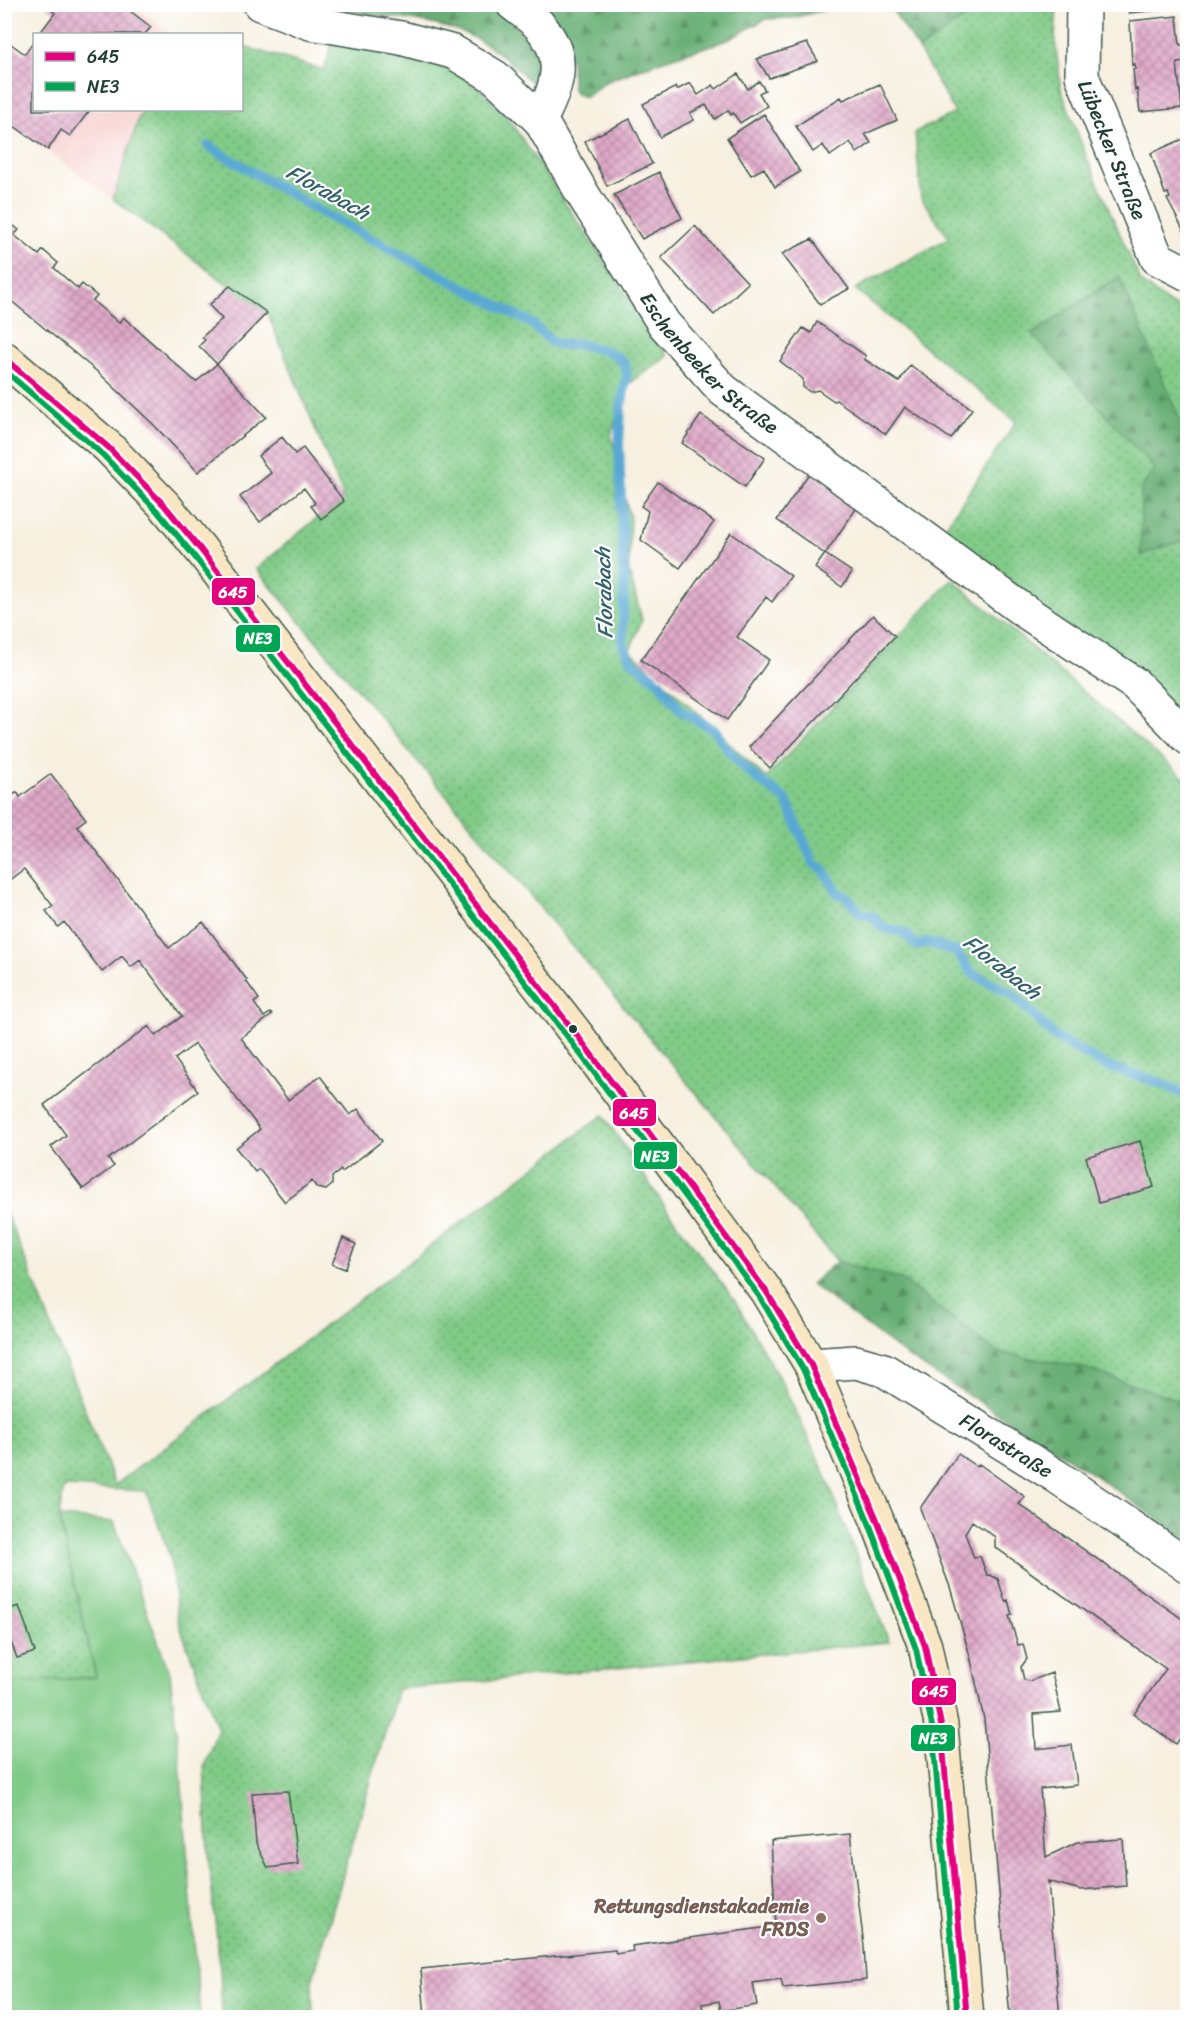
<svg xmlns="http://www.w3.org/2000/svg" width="1192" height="2022" viewBox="0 0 1192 2022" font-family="Sriracha,sans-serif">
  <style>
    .built { fill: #f7d0cf }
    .grass { fill: #81cb88; stroke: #50845e; stroke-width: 1.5 }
    .forest { fill: url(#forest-firs); stroke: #447654; stroke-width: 1.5 }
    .garden { fill: url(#garden-dots); stroke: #50845e; stroke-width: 1.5 }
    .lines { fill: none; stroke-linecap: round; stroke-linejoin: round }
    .stream { stroke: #59a8d3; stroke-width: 10 }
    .building { fill: url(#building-cross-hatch) }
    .street-casing { stroke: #3f584e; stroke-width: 36 }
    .secondary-casing { stroke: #3f584e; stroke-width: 36 }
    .street { stroke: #fff; stroke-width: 33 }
    .secondary { stroke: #f9e7c3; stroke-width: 33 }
    .bus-1-casing { stroke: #fff; stroke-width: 10 }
    .bus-2-casing { stroke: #fff; stroke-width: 10 }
    .bus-1 { stroke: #e5007d; stroke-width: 6 }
    .bus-2 { stroke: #00a651; stroke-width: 6 }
    .bus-dot { fill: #1f3d34; stroke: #fff; stroke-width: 2 }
    .education-dot { fill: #8d6e63; stroke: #fff; stroke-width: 2 }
    .labels { text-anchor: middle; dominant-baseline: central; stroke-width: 4.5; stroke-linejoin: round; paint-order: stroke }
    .street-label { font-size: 20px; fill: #1f3d34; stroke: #fff }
    .education-label { font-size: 20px; font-weight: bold; fill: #785e54; stroke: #fff; text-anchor: end }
    .water-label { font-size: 21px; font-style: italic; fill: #33626c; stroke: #fff }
    .line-badge { stroke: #fff; stroke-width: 2 }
    .badge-label { font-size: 16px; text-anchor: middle; font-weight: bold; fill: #fff }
  </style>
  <defs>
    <pattern id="forest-firs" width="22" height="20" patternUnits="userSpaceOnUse" patternTransform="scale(1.5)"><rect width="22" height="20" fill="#68af74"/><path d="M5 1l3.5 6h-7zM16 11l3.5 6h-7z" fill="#559060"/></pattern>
    <pattern id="garden-dots" width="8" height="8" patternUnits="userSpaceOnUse" patternTransform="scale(1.5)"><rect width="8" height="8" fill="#81cb88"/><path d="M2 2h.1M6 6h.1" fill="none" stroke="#69a670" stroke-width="1.8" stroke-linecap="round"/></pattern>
    <pattern id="building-cross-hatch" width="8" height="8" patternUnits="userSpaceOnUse" patternTransform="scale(1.5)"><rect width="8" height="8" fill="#e0a9c9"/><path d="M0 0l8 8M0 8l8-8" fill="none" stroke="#b58ba4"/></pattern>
  </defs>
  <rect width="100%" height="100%" fill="#fff"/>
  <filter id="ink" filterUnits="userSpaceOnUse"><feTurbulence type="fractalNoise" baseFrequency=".0167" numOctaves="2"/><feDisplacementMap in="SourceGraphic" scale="12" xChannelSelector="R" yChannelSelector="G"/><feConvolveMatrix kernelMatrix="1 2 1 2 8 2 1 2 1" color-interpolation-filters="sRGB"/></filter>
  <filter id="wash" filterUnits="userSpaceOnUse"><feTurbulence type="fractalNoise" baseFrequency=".008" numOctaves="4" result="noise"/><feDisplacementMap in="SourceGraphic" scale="24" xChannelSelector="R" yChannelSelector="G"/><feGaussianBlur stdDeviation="1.35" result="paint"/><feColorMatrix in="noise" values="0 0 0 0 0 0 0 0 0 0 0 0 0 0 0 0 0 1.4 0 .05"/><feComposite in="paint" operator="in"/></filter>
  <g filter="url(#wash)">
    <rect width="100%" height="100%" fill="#f7f0e0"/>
    <path class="built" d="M60 4 131 5 172 34H38Z
      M34 40V110H145L139 117 113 199 5 120V81Z"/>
    <path class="grass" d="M59 1517 114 1522 170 1674 180 1762 200 2017 5 2018V1684L96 1677Z"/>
    <path class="forest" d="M325 5H493C517 24 536 47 548 76L539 86C526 80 518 69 507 60 499 53 487 45 477 39 431 16 374 20 325 5Z
      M532 5H846L792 18 766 19 728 40 664 60 605 82 586 97 576 94 572 87 571 60Z
      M889 5H980L965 18 919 50Z
      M1119 276 1187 437V539L1141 555V488L1032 334Z
      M837 1261 901 1279 997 1352 1081 1367 1187 1403V1539L1091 1473 905 1355 811 1284Z"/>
    <path class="garden" d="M980 5H1057L1055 39 1061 89 1087 158 1141 282 1172 305 1187 310V437L1119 276 1032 334 1155 469 1141 488V555L1187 539V721L998 576 943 530 1016 422 855 289 949 238 921 198 915 132 955 113 919 50 965 18Z
      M332 44C366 51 432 58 460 75 479 86 493 102 508 118L668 356 629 384 611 435 630 518 629 571 642 620 630 650 766 778 952 579 1187 780V1403L1081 1367 997 1352 901 1279 837 1261 256 569 343 496 268 315 113 199 139 117 145 110H242V46L324 70Z
      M603 1115 670 1214 735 1301 782 1383 824 1471 889 1642 398 1689 312 1981 313 2017H222L220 1969 208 1853 204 1766 218 1729 178 1621 170 1557 146 1491 64 1487 59 1517 96 1677 5 1684 4 1207 115 1485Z"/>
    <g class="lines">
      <path class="stream" d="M208 146 328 216 531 323 552 342 563 345 577 344 604 350 618 357 625 365 627 374 621 407 619 444 624 580 623 645 631 660 659 682 680 710 716 731 727 749 751 774 786 800 814 864 823 869 838 893 847 897 860 913 874 917 881 927 905 933 917 946 927 942 956 952 972 973 1012 994 1055 1037 1106 1066 1164 1084 1183 1094 1188 1101"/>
    </g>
    <g id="blocks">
      <path class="building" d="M44 4H121L151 27 145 34H39L55 13Z
        M1128 4H1157L1158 10 1129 13Z
        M1177 16 1180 45H1183L1185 62 1177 63 1182 108 1140 112 1137 89 1135 90 1133 69H1135V64L1132 65 1130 21Z
        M4 39 25 54 34 41V110H90L70 136 61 130 48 150 4 119Z
        M807 43 818 61 769 78 757 59Z
        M738 74 748 89 759 81 765 90 759 93 767 106 740 123 733 113 731 115 728 110 715 119 706 105 690 113 694 120 660 137 643 104 676 87 677 90 690 83 698 95 713 85 716 89Z
        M880 84 897 120 865 134 871 143 857 153 850 142 830 156 823 145 813 152 796 126 841 97 843 100Z
        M764 114 800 172 775 187 764 168 751 175 727 138Z
        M630 119 652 164 607 186 585 141Z
        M1188 137V239L1167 199 1170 198 1168 193 1165 194 1151 153Z
        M659 172 682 218 642 239 614 195Z
        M4 218 19 230 14 235 39 255 43 250 58 263 54 268 78 289 82 284 97 296 93 301 119 323 123 317 196 382 217 364 266 417 198 472 154 425 100 374 4 295Z
        M695 226 748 283 714 315 661 258Z
        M812 239 849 289 820 304 782 254Z
        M230 286 267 313 217 364 199 346 205 340 202 337 222 319 209 305Z
        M817 322 866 356 864 359 899 382 910 365 972 409 951 439 905 407 886 434 836 400 834 401 818 390 810 392 803 387V379L780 361 803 328 811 333Z
        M701 415 765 458 745 487 682 443Z
        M282 437 295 454 303 448 344 501 321 519 311 506 315 503 304 488 260 522 240 497 271 473 258 456Z
        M810 472 858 506 825 554 777 520Z
        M658 482 714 522 680 568 641 540 648 511 641 506Z
        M731 533 791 576 772 602 766 597 737 637 769 660 727 720 641 660Z
        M825 554 852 572 842 587 815 568Z
        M873 615 895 636 770 768 749 747Z
        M51 774 86 819 77 826 169 948 203 922 247 980 246 981 259 999 254 1003 264 1017 270 1013 272 1015 241 1038 288 1100 320 1076 350 1115 358 1109 382 1141 342 1172 341 1170 332 1177V1185L326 1190 317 1188 312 1181 285 1202 259 1169 255 1172 236 1148 260 1129 195 1044 175 1059 198 1091 108 1159 114 1166 83 1189 51 1147 66 1135 44 1105 149 1026 156 1036 182 1016 140 960 131 967 122 956 102 972 64 922 58 927 46 911 53 906 24 869 4 884V819L10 815 5 808V802L17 792 20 797Z
        M1140 1141 1154 1187 1099 1203 1086 1157Z
        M343 1238 356 1244 345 1269 332 1264Z
        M958 1454 977 1467 979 1464 1025 1497 1019 1504 1188 1623V1727L1176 1744 1134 1714 1166 1669 995 1547V1537L972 1521 965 1533 974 1558 980 1556 987 1575H990L998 1579 1005 1601 1008 1600 1012 1615 1009 1616 1018 1645 1023 1644 1027 1659 1021 1667 1024 1680 1030 1681 1052 1673 1061 1712 1034 1714 1036 1749 1072 1745 1077 1785 1040 1789 1046 1857 1077 1842 1123 1839 1126 1886 1081 1890 1048 1881 1060 2018H1010L984 1719 970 1656 950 1587 920 1508Z
        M19 1606 35 1652 17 1658 4 1623V1611Z
        M288 1791 298 1864 268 1868 256 1843 252 1793Z
        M850 1834 864 1946 866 1980 783 1988 781 1979 753 1983 757 2005 721 2011 719 2001 702 2004 703 2014 683 2018H425L421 1969 615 1950 616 1954 633 1951 632 1946 776 1926 771 1841Z"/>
    </g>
  </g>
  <g filter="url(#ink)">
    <use href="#blocks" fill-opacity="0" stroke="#3f584e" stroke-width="1.5"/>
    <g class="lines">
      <defs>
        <g id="street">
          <path id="s1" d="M260 4 310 23 401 38 453 52 495 77 540 120 582 193 664 324 723 390 1020 608 1135 684 1188 738"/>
          <path d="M513 4C522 11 532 18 539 25 568 57 558 86 540 120"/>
          <path id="s2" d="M1083 4 1082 76 1157 258 1188 274"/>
          <path id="s3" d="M811 1365 856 1362 884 1370 1056 1476 1188 1566"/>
        </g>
        <path id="secondary" d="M4 358 108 447 165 506 201 550 577 1035 766 1291 811 1365 877 1520 925 1646 941 1725 967 2018"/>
      </defs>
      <use href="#street" class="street-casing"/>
      <use href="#secondary" class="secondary-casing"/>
      <use href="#street" class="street"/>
      <use href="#secondary" class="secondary"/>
      <defs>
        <path id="bus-1" d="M4 358 108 447 165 506 201 550 577 1035 766 1291 811 1365 877 1520 925 1646 941 1725 967 2018"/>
        <path id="bus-2" d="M4 370 102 454 158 512 194 556 570 1040 759 1296 803 1369 869 1523 916 1649 932 1726 958 2018"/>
      </defs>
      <use href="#bus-1" class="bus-1-casing"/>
      <use href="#bus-2" class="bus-2-casing"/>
      <use href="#bus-1" class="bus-1"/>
      <use href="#bus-2" class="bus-2"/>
    </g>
  </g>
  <circle class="bus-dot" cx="573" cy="1029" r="5"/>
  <circle class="education-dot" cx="821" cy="1918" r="6"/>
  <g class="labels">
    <g class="street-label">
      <text stroke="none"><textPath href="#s2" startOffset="152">Lübecker Straße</textPath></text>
      <text stroke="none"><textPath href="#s1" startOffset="609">Eschenbeeker Straße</textPath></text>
      <text stroke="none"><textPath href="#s3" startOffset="218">Florastraße</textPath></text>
    </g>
    <g class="education-label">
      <text x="809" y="1906">Rettungsdienstakademie<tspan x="809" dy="23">FRDS</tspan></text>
    </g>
    <g class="water-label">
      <text transform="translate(328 192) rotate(29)">Florabach</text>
      <text transform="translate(604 593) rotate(-92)">Florabach</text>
      <text transform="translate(1002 967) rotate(38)">Florabach</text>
    </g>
  </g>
  <g class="line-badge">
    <rect x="211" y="577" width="45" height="29" rx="6" fill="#e5007d"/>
    <rect x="235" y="624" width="46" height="29" rx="6" fill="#00a651"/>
    <rect x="612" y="1098" width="45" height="29" rx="6" fill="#e5007d"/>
    <rect x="633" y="1141" width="45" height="29" rx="6" fill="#00a651"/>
    <rect x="911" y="1677" width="46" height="29" rx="6" fill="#e5007d"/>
    <rect x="910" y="1724" width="46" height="28" rx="6" fill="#00a651"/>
  </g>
  <g class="badge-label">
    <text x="233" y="598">645</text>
    <text x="258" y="644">NE3</text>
    <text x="634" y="1119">645</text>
    <text x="655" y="1162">NE3</text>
    <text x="934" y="1697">645</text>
    <text x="933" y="1744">NE3</text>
  </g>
  <rect width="1192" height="2022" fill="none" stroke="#fff" stroke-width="24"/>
  <rect x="33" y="33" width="210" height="78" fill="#ffffff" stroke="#a5b1ae" stroke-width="1.5"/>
  <rect x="45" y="52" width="30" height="9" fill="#e5007d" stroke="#a5b1ae" stroke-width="1.5"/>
  <text x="87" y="63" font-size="18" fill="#1f3d34">645</text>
  <rect x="45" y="82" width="30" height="9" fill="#00a651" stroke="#a5b1ae" stroke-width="1.5"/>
  <text x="87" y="93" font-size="18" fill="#1f3d34">NE3</text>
</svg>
